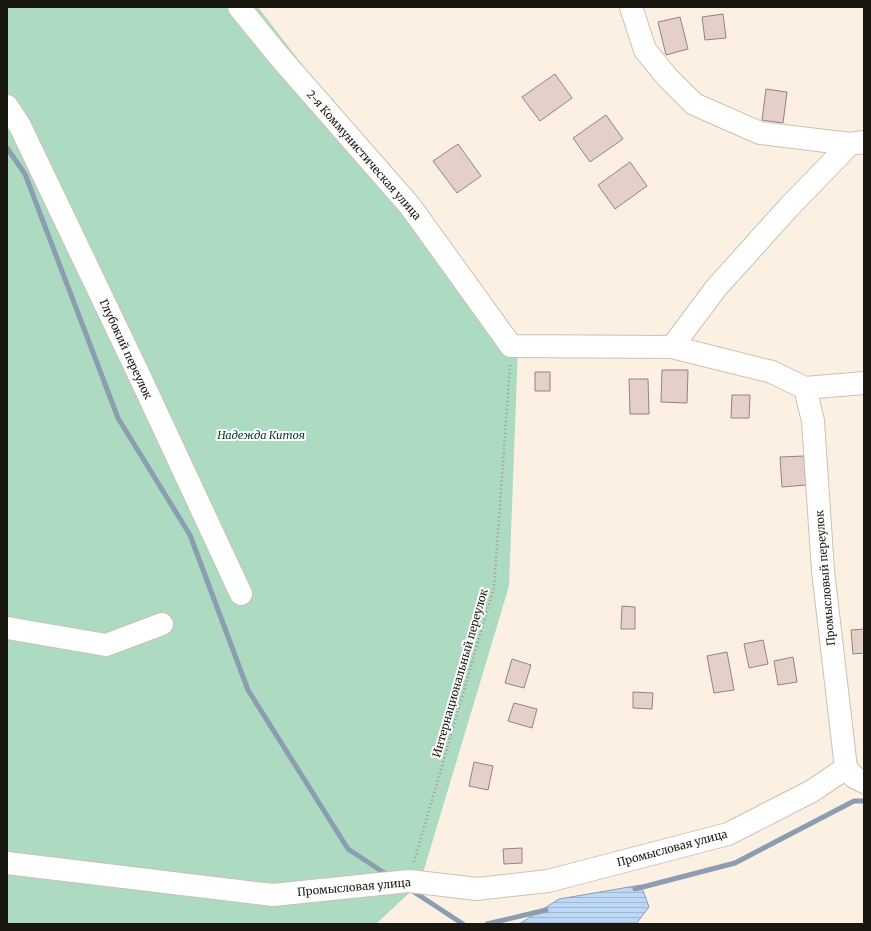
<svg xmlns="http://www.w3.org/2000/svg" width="871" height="931" viewBox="0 0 871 931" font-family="Merriweather,serif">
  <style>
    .garden { fill: #acdbc1 }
    .water { fill: url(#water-rules); stroke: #8c9db2 }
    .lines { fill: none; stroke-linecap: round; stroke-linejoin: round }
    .stream { stroke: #8c9db2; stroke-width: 5 }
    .building { fill: #e4cfcb; stroke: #968380 }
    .minor-casing { stroke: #ccc1b2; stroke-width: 24 }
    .path { stroke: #9e978b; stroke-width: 2.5; stroke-dasharray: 1 3; stroke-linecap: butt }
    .minor { stroke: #fff; stroke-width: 22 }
    .labels { text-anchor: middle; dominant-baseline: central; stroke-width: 4; stroke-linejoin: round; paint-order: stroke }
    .street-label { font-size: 11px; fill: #1a1711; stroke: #fff }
    .park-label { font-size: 11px; font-style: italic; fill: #06412a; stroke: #fff }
  </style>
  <defs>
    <pattern id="water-rules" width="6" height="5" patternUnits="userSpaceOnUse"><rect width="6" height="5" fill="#bdd7f7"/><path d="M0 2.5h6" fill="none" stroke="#a2b8d3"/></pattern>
  </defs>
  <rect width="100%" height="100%" fill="#fbf0e1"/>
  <path class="garden" d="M7 7H258L518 347 509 586 420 883 376 924H7Z"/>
  <path class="water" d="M641 885 649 907 636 924H519L559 899Z"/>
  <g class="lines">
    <path class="stream" d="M7 148 25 174 118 418 190 535 248 690 348 849 389 876
      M635 889 735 863 854 801H864
      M411 890 463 924
      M487 924 546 910"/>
  </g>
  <path class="building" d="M723 14 726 38 705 40 702 17Z
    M680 17 688 49 666 55 658 22Z
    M555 74 572 98 540 121 522 97Z
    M766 89 787 92 783 123 762 120Z
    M606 115 623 139 590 162 573 138Z
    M458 144 481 176 457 193 433 161Z
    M630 162 647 186 615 209 598 185Z
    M662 370H688L687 403 661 402Z
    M535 372H550V391H535Z
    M629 379H648L649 414H630Z
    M732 395H750L749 418H731Z
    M804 456 806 485 782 487 780 457Z
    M622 606 635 607V629H621Z
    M864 629V653L853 654 851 630Z
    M763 640 768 664 749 668 744 644Z
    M727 652 734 690 714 693 707 656Z
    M793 657 797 682 778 685 774 661Z
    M512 659 531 665 524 688 505 683Z
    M633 692 653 693 652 709 633 708Z
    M514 703 537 709 532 728 508 721Z
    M474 762 493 766 488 790 469 786Z
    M522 848V863L504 864 503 849Z"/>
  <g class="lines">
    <defs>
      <path id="minor" d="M239 7 277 54 410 206 511 346 672 347 772 372 805 388 864 383
        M631 7 645 50 667 77 694 104 760 133 850 144
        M7 106 20 126 140 377 241 594
        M672 347 716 288 789 207 850 144 864 142
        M805 388 813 421 823 571 846 768
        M7 628 106 645 162 624
        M7 863 273 895 409 881 477 889 548 881 728 834 812 791 846 768 854 777 864 782"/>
    </defs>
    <use href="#minor" class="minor-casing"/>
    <path class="path" d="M414 862 494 587 510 365"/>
    <use href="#minor" class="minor"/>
  </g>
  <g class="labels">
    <g class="street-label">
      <text transform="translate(364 155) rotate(49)">2-я Коммунистическая улица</text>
      <text transform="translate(126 349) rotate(65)">Глубокий переулок</text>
      <text transform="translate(825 578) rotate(-95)">Промысловый переулок</text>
      <text transform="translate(460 673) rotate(-74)">Интернациональный переулок</text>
      <text transform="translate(672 848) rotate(-15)">Промысловая улица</text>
      <text transform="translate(354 887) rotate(-5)">Промысловая улица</text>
    </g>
    <g class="park-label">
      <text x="261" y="435">Надежда Китоя</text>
    </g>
  </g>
  <rect width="871" height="931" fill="none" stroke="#1a1711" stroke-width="16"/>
</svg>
